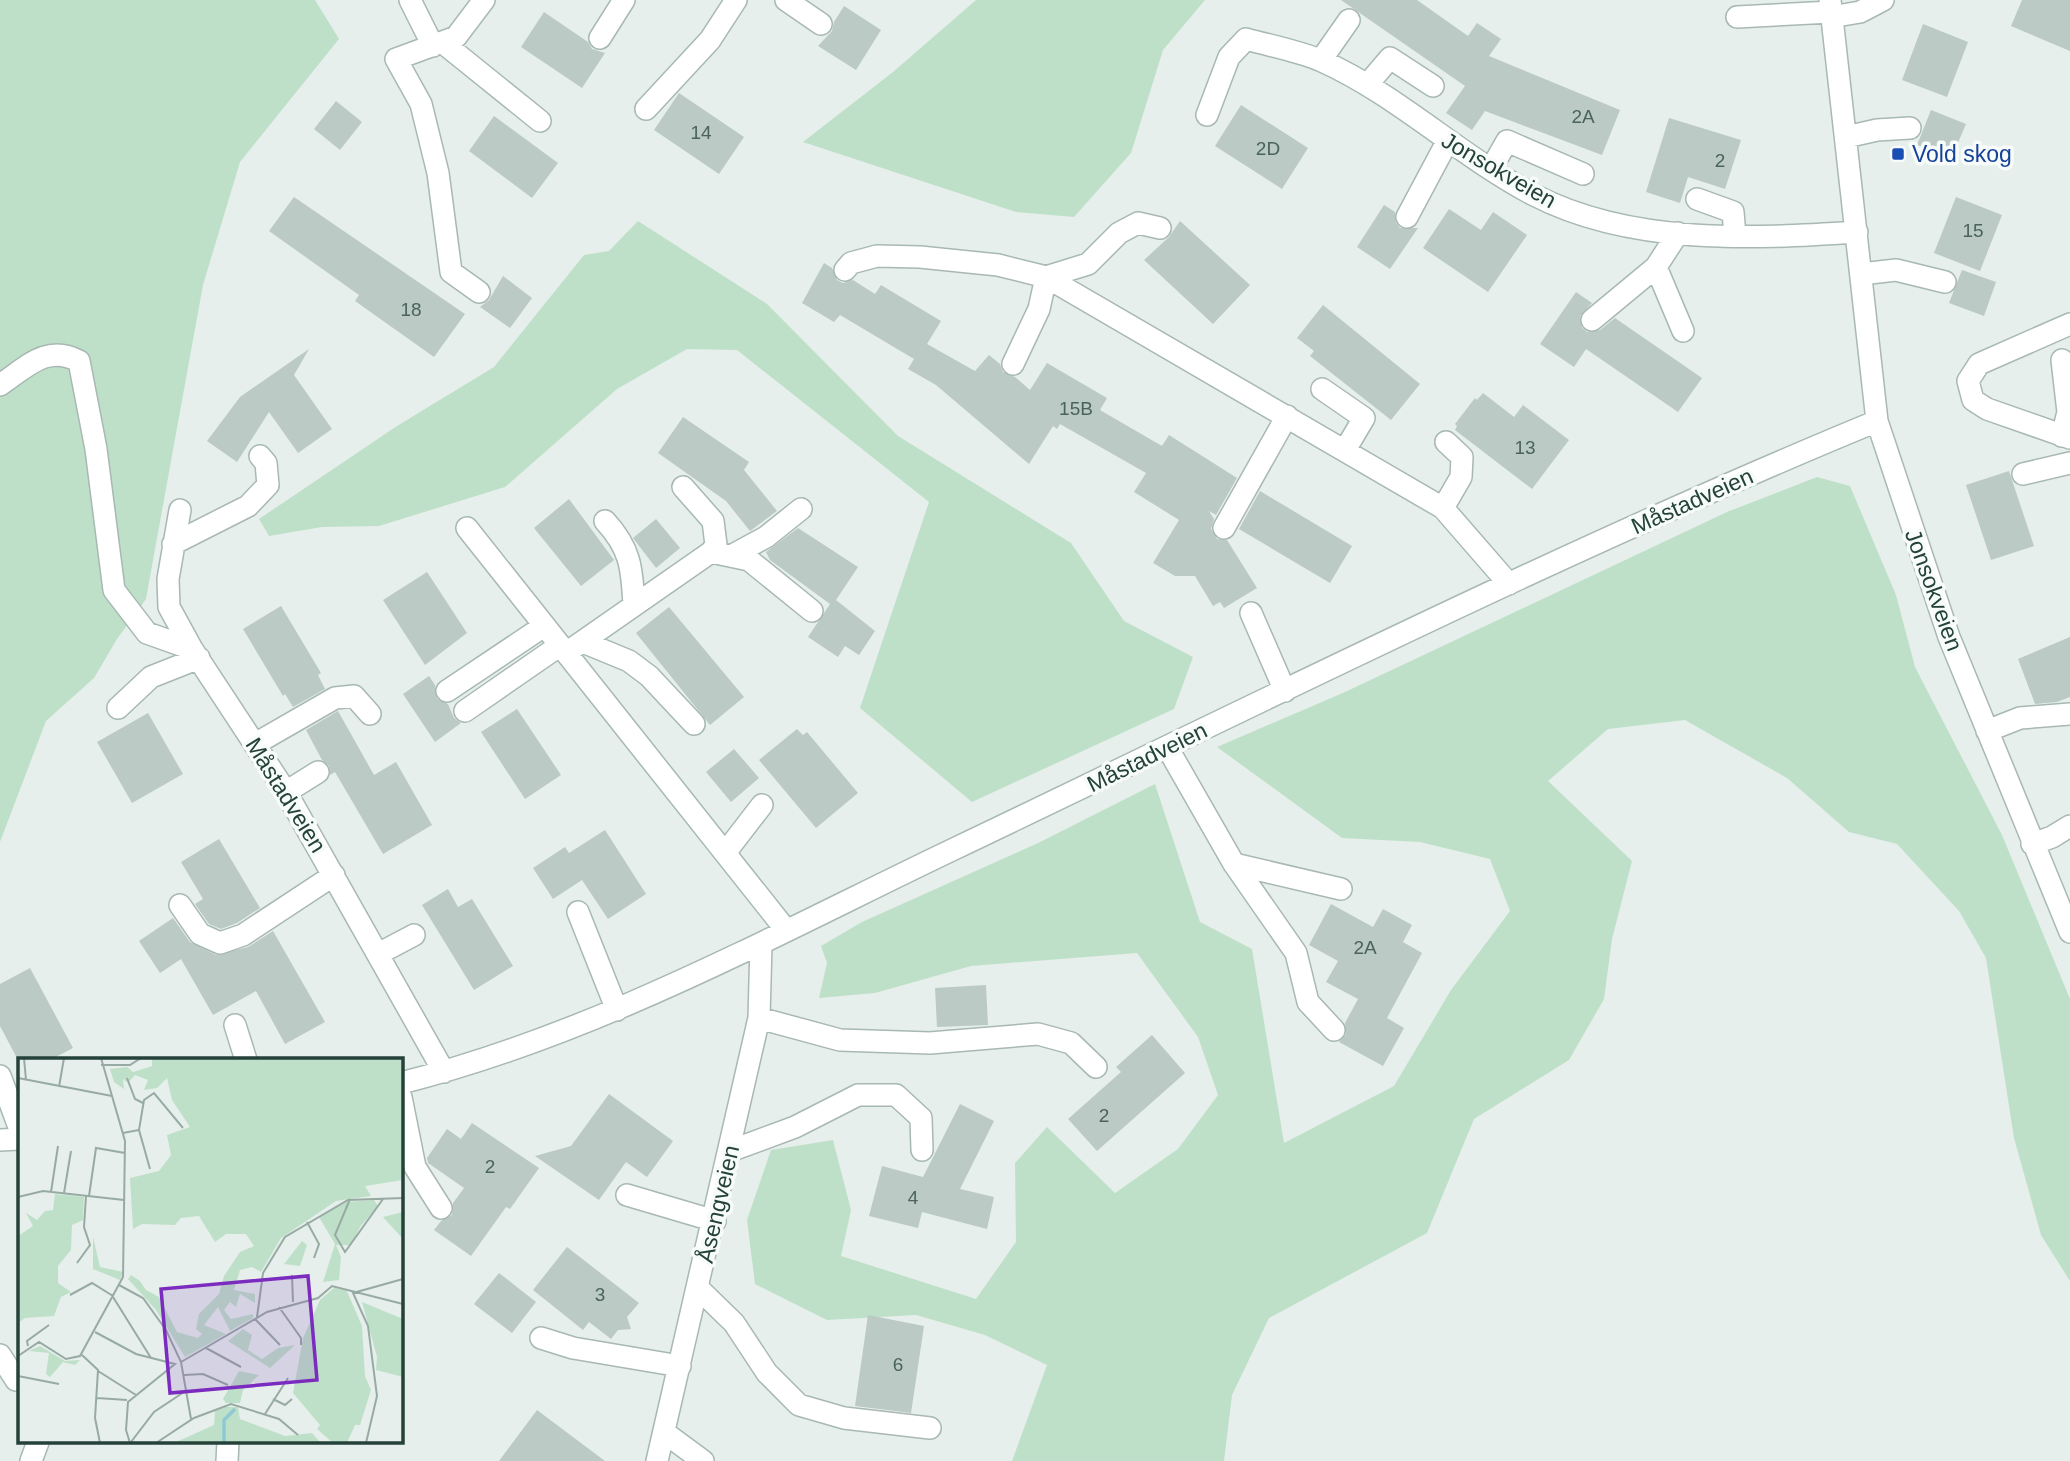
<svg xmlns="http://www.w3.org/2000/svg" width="2070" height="1461" viewBox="0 0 2070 1461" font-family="Arial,sans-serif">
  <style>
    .green { fill: #bfe0c8 }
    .building { fill: #bbcac4 }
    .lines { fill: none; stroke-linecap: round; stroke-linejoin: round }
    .minor-casing { stroke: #a8b8b2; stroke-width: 24 }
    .minor { stroke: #fff; stroke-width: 21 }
    .transit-dot { fill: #1a4fb4; stroke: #f7fbf9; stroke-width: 2.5 }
    .labels { text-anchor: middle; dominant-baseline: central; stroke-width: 7; stroke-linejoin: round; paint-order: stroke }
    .number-label { font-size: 19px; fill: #4a645c }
    .transit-label { font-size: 23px; fill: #164399; stroke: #f7fbf9; text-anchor: start }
    .street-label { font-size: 23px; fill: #24423a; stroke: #f7fbf9 }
    .inset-river { fill: none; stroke: #8ec9d4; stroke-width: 3.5 }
    .inset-road { fill: none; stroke: #98aaa4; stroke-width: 2 }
    .view { fill: #7b2cbf; fill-opacity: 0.15; stroke: #7b2cbf; stroke-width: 3.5 }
    .inset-edge { fill: none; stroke: #24423a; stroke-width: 3.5 }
  </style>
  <rect width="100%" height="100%" fill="#e6efeb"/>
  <path class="green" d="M0 0H315L339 39 240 162 203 285 146 599 117 639 94 678 46 721 0 842Z
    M976 0H1205L1163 50 1131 153 1074 217 1016 212 803 142 893 72Z
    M638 221 767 304 898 436 1071 543 1124 621 1193 657 1174 709 972 802 860 708 929 502 737 350 687 349 617 389 505 487 379 526 322 527 269 536 259 519 397 426 494 367 584 255 609 251Z
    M1817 477 1850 486 1896 595 1915 667 2002 835 2070 999V1281L2041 1235 2014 1138 1986 958 1959 911 1897 844 1849 832 1787 778 1685 720 1608 729 1548 781 1632 861 1612 939 1604 999 1569 1060 1474 1119 1427 1233 1269 1318 1232 1395 1224 1461H1012L1047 1365 985 1335 916 1315 827 1320 755 1284 747 1220 771 1150 833 1140 851 1210 841 1256 976 1299 1016 1242 1015 1163 1047 1127 1115 1193 1178 1149 1218 1095 1198 1037 1137 953 971 966 875 993 819 998 827 963 821 946 862 922 1038 843 1155 784 1200 922 1252 949 1284 1143 1394 1086 1451 990 1510 911 1490 859 1420 842 1342 838 1217 747 1345 692 1727 512Z"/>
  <path class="building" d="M1341 0H1417L1468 36 1477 23 1501 39 1489 56 1620 110 1602 155 1485 111 1472 130 1446 113 1465 86Z
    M2022 0H2070V51L2011 26Z
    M844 6 881 30 856 70 818 46 832 31 834 22Z
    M544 12 588 42 592 49 605 53 582 88 521 47Z
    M1923 24 1968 42 1947 97 1902 80Z
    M679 93 744 137 719 174 654 130Z
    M336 101 362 122 340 150 314 129Z
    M1241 105 1308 148 1282 189 1215 146Z
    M1931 110 1966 124 1951 159 1917 145Z
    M494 116 558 163 532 198 469 151Z
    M1669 118 1741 140 1725 189 1688 177 1680 203 1646 192Z
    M294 197 465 314 434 357 355 301 359 295 269 231Z
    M1956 197 2002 215 1980 271 1934 253Z
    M1384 205 1395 212 1396 223 1400 228H1418L1390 269 1357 247Z
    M1449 209 1481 230 1493 212 1527 235 1488 292 1423 248Z
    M1180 221 1250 285 1213 324 1144 260 1169 237Z
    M824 263 832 268 837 280 843 283 853 280 875 294 881 285 941 321 927 344 975 371 989 355 1000 364 1003 372 1015 377 1030 390 1047 363 1107 398 1100 410 1162 446 1169 435 1237 478 1216 515 1209 511 1214 519 1211 529 1217 539 1227 540 1257 588 1224 608 1220 602 1213 606 1195 576H1175L1153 563 1179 520 1134 492 1146 473 1060 424 1057 429 1053 426 1029 464 936 385 908 369 914 359 840 315 834 322 802 303Z
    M1962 270 1996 282 1984 316 1949 303Z
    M503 276 532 298 510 328 480 307 489 300Z
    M1576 292 1592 303 1580 316 1582 328 1587 332 1600 330 1615 318 1702 378 1678 412 1586 349 1574 367 1540 344Z
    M1323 305 1420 384 1391 420 1310 356 1314 351 1297 338Z
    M309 349 294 375 332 429 298 453 269 412 237 462 207 441 240 397Z
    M1483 393 1514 417 1523 405 1569 440 1532 489 1455 430 1457 426 1455 424 1475 398 1477 400Z
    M683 417 749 462 744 470 777 511 750 531 726 501 658 453Z
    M2009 471 2034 546 1991 560 1966 485Z
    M1260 491 1352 546 1330 583 1239 529Z
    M569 499 614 560 581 586 534 528Z
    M656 519 680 548 656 568 633 538Z
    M798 528 858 567 836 600 875 631 859 655 845 646 838 657 808 637 830 604 770 560 766 552Z
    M427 572 467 633 425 665 383 600Z
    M281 606 321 673 318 675 325 689 293 707 285 694 283 696 243 629Z
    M669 607 744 697 710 725 636 633Z
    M2070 637V697L2057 702 2035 704 2018 659Z
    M429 676 435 685 437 699 448 704 454 718 461 723 435 742 403 694Z
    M517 709 561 775 525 799 481 732Z
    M338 711 374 775 396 762 432 825 383 854 335 772 330 775 329 766 322 760 306 730Z
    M148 713 183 774 132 803 97 742Z
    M797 729 803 735 807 732 858 793 816 828 759 760Z
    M734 749 759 778 731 802 706 772Z
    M605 830 646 894 608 919 582 880 553 899 533 868 565 847 569 853Z
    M219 839 260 908 237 923 221 929 209 924 195 904 203 899 181 862Z
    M448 889 458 907 472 899 513 966 474 990 422 905Z
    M1331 904 1373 927 1383 909 1412 925 1403 942 1422 953 1387 1018 1404 1028 1383 1066 1339 1042 1346 1034 1345 1023 1358 999 1326 982 1338 961 1309 945Z
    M173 918 190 942 216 955 248 947 273 931 325 1022 285 1044 256 991 213 1015 181 959 160 973 139 941Z
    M30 968 73 1048 50 1060H18L0 1026V984Z
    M986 985 988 1025 937 1027 935 988Z
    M1152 1035 1185 1073 1097 1151 1068 1119 1121 1072 1116 1067Z
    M609 1094 673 1141 647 1177 626 1162 599 1200 535 1156 571 1146Z
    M960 1104 994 1121 960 1189 994 1197 987 1229 922 1212 918 1228 869 1216 882 1166 923 1177Z
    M472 1123 539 1168 510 1209 506 1207 471 1256 434 1230 441 1221 452 1215 453 1203 464 1188 428 1163 427 1158 447 1129 461 1139Z
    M567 1247 639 1303 627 1317 631 1329 618 1330 611 1339 589 1322 583 1330 533 1290Z
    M499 1273 536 1302 512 1333 474 1304Z
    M868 1315 924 1326 911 1413 855 1406Z
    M537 1410 605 1461H499Z"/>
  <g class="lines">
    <defs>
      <path id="minor" d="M410 0 433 46
        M786 0 821 24
        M1830 0 1877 421 1949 637 2070 932
        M1737 17 1831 12
        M1831 17 1860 12 1883 0
        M600 38 624 0
        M442 42 540 121
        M1321 60 1349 20
        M1367 85 1390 58 1433 86
        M646 109 710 40 736 0
        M1207 115 1229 57 1246 39C1271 46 1299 51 1322 61 1396 94 1460 156 1534 195 1631 245 1752 239 1857 232
        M1846 137 1877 130 1910 128
        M1491 169 1507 141 1583 174
        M1697 199 1733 212 1735 236
        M1407 217 1447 142
        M1656 267 1683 331
        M845 270 851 263 877 256 920 257 998 265 1046 277 1088 264 1119 233 1138 223 1160 228
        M1861 274 1896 270 1945 282
        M1046 277 1443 508 1509 584
        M479 292 451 272 438 173 421 104 396 59 456 37 484 0
        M1592 320 1656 267 1678 233
        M2070 324 1979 364 1968 381 1973 400 1987 409 2070 438
        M1013 364 1039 309 1046 277
        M0 385C27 367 46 344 79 361L96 449 114 590 147 633 192 649
        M1322 389 1364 418 1345 450
        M2062 436 2068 412 2062 360
        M2023 474 2070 463
        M1443 508 1461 477 1462 457 1446 442
        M180 510 168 579 169 607 192 649 286 792 444 1072
        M605 521C631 549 632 569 634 605
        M467 528 786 930
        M1224 528 1287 416
        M173 544 248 506 268 485 266 463 260 456
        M711 552 749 560 812 611
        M731 556 766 537 801 509
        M1251 613 1285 691
        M583 642 629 661 649 676 694 724
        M566 653 711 552 716 545 713 521 683 487
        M447 691 544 626
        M118 708 151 677 199 658
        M465 711 559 646
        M1987 731 2020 718 2070 714
        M255 744 335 698 354 696 370 714
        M1167 747 1234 864 1296 953 1308 1002 1334 1030
        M286 792 318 772
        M2032 844 2052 837 2070 826
        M725 853 762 805
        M1234 864 1341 889
        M180 905 200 934 220 943 243 935 334 875
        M578 912 617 1010
        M378 954 414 935
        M759 1018 840 1040 930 1043 1038 1034 1071 1043 1096 1067
        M235 1025 246 1060
        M0 1076 19 1127
        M401 1083C596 1034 774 935 954 849 1260 703 1564 550 1877 421
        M401 1097 415 1167 441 1208
        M0 1140 19 1139
        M730 1151 795 1127 858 1095H896L921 1118 922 1150
        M627 1195 715 1221
        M698 1288 734 1323 767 1373 799 1405 844 1418 930 1428
        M541 1338 573 1348 680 1366
        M0 1355 16 1380
        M665 1433 703 1461
        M31 1461 38 1442
        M227 1461 228 1442
        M657 1461 759 1018 761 944"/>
    </defs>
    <use href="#minor" class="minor-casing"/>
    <use href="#minor" class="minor"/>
  </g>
  <rect class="transit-dot" x="1891" y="147" width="14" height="14" rx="3.5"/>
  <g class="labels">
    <g class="number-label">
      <text x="1583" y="116">2A</text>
      <text x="701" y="132">14</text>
      <text x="1268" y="148">2D</text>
      <text x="1720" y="160">2</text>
      <text x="1973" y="230">15</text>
      <text x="411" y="309">18</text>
      <text x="1076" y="408">15B</text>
      <text x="1525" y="447">13</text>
      <text x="1365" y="947">2A</text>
      <text x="1104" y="1115">2</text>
      <text x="490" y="1166">2</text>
      <text x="913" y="1197">4</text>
      <text x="600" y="1294">3</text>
      <text x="898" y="1364">6</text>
    </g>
    <g class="transit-label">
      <text x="1912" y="154">Vold skog</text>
    </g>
    <g class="street-label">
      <text transform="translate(1499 170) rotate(30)">Jonsokveien</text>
      <text transform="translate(1692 501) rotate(-24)">Måstadveien</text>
      <text transform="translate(1934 590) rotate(70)">Jonsokveien</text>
      <text transform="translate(1147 757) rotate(-26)">Måstadveien</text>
      <text transform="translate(286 795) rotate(58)">Måstadveien</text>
      <text transform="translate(718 1204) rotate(-77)">Åsengveien</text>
    </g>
  </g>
  <g transform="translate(18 1058)">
    <rect width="385" height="385" fill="#e6efeb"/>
    <path d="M134 0H385V122L347 128 353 138 318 143 263 180 243 214 234 209 222 212 216 232 237 236V245L222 236 218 249 212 244 206 252 213 261 235 256V260L212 273 200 249 186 267 208 276 167 299 138 252 110 221 113 217 122 223 128 232 141 239 159 274 180 280 184 276 178 271 181 256 201 236 206 218 222 194 236 188 228 176H208L197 184 181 158 163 160 157 167 124 166 115 171 112 120 141 113 153 97 149 77 172 69 154 42 149 20 139 30 126 32 130 22 117 17 110 25 105 21 106 31 96 24 92 11 109 9 115 14 134 8ZM37 136 66 139 65 162 54 167 53 192 40 208V225L53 234 43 239 36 258 7 260 0 265V178L15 168 8 155 19 162 27 153 35 152ZM356 142 360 148 342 169 333 187H318L323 199 321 222 305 224 317 186 301 159 328 144ZM385 154V181L365 159ZM75 179 82 209 105 214 102 222 75 211ZM284 183 289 187 282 208 266 206ZM316 230 328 231 344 268 347 318 353 332 342 367H337L329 385H315L299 371 302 367 275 335 285 280 302 242ZM344 244 385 261V319L358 312 359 299ZM225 271 234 277 230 292 244 301 260 290 277 287 252 310 210 283ZM22 288 47 303 62 302 57 307 45 304 32 319 28 316 31 295 11 293ZM221 313 241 317 225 332 222 345H208L205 341ZM206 349H220L222 361 267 378 294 375 303 385H156L196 367 197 353Z" fill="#bfe0c8"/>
    <path class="inset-river" d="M206 385V362L217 351"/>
    <path class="inset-road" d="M6 0 8 22M83 7H112L123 0M0 20 94 38M109 20 117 41 125 45M41 29 46 0M121 72 132 111M105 75 121 72 126 42 136 35 165 70M33 134 40 88M46 135 53 93M71 138 78 90 107 95M0 139 25 133 106 142M332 141 317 177 327 194 365 141M289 164 301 186 296 200M59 205 72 187 66 169 68 138M274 217 275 244M101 227 125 240 148 272 163 304 173 361M52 237 74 225 95 238M95 239 133 300M261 249 283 280V287M239 259 245 215 267 179 330 142 385 140M237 261 262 287M77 274 118 296 157 306 110 344 108 372 112 385M10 288 9 283 31 267M188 290 223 309M64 297 80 312 77 360 82 385M0 298 21 284 48 301 62 298 105 219 107 83 83 0M163 304 249 254 300 240 314 228 385 246M80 313 118 337M166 317 185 316 210 327M0 318 41 326M79 340 109 342M255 341 267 347 274 341M247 356 270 320M113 384 136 354 169 332M138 385 176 360 213 346 261 361 280 377M348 385 359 338 350 268 335 235 385 221"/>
    <path class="view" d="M290 218 299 322 152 335 143 231Z"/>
    <rect width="385" height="385" class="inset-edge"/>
  </g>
</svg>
